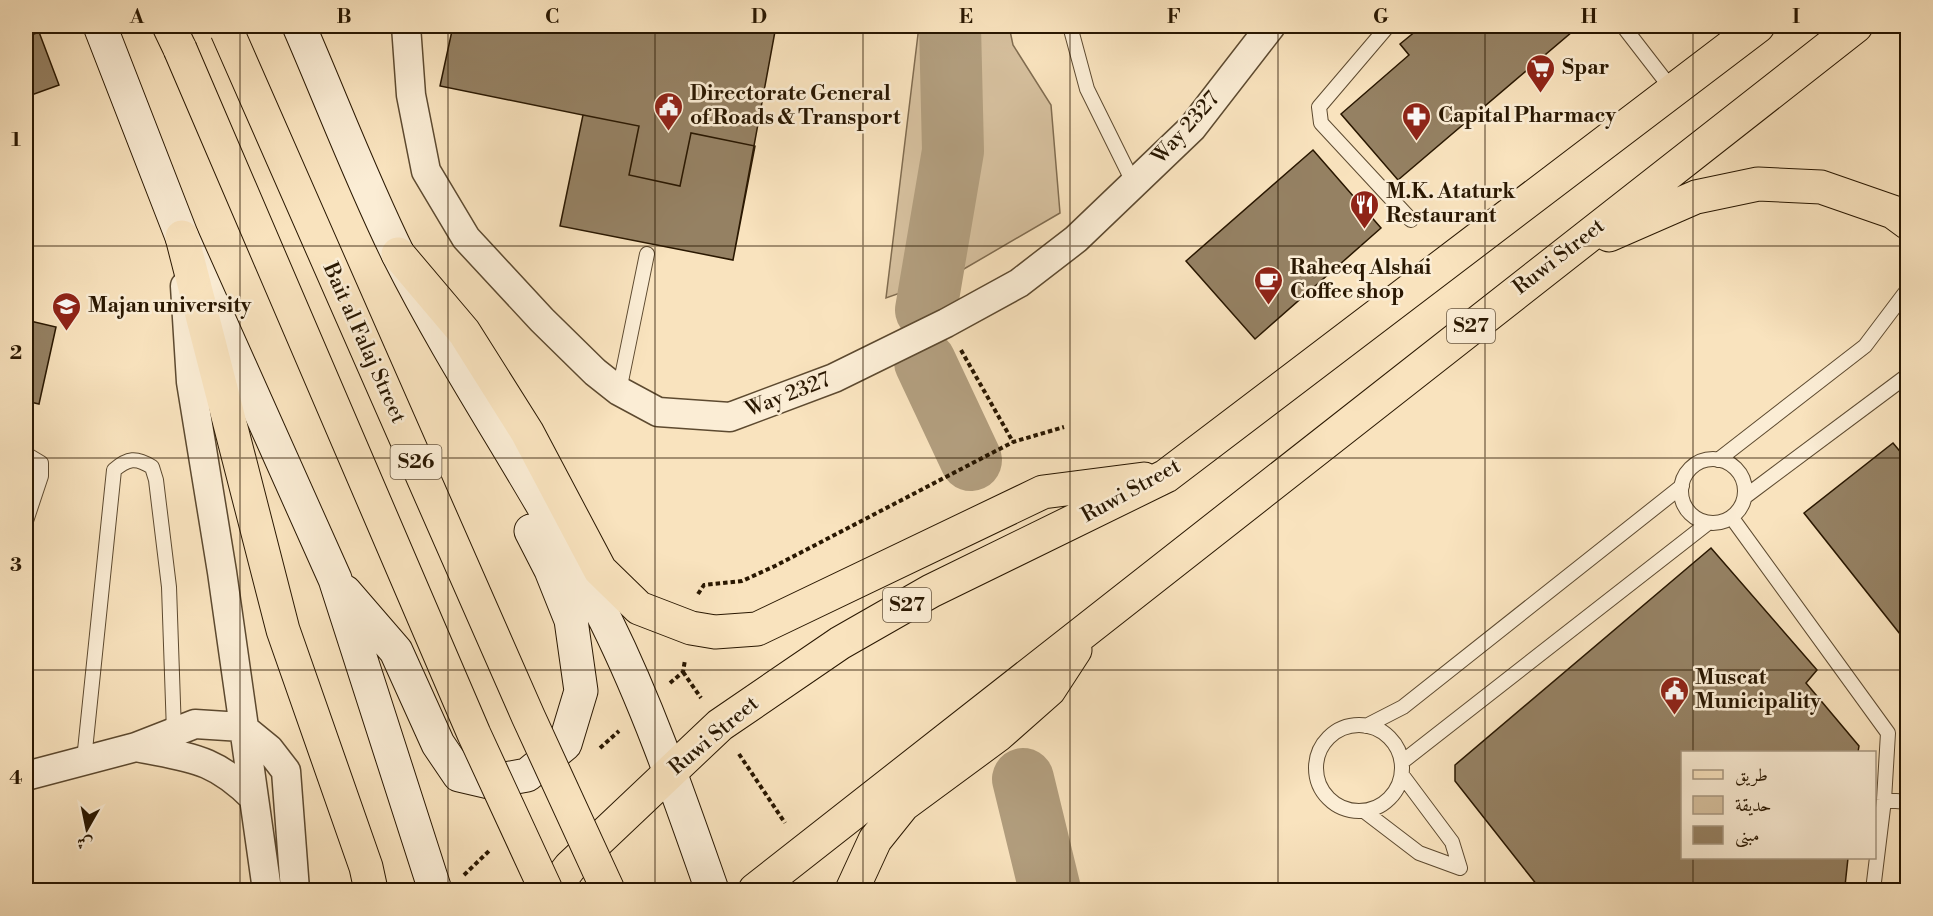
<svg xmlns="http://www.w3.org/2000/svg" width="1933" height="916" viewBox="0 0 1933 916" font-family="'Libre Bodoni',Amiri,serif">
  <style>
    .green { fill: #d6c09e; stroke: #806c50; stroke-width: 1.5 }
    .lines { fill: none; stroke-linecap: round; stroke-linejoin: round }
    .river { stroke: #b29e7e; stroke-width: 62 }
    .building { fill: #958163; stroke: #291701; stroke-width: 1.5 }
    .lane-casing { stroke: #5d4a30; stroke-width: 16 }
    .street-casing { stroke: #5d4a30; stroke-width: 31 }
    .secondary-casing { stroke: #291701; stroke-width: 35 }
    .primary-casing { stroke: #291701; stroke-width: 35 }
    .path { stroke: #291701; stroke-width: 4; stroke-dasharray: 4.5 3; stroke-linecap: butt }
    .lane { stroke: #fbedd5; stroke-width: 14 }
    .street { stroke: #fbedd5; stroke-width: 28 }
    .secondary { stroke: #fbedd5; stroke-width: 33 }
    .primary { stroke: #f9e3be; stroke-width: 33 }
    .primary-bridge-casing { stroke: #291701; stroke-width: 35; stroke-linecap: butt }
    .primary-bridge { stroke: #f9e3be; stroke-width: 33 }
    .grid { fill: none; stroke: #291701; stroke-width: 1.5; stroke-opacity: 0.55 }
    .labels { text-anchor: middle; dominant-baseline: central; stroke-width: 5; stroke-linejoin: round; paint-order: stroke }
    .shield { fill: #fbedd5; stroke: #685741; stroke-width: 1.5 }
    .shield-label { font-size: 20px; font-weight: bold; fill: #291701 }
    .poi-label { font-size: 21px; font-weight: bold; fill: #291701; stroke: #fbedd5; text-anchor: start }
    .street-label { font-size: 21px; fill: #291701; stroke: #fbedd5 }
    .neatline { fill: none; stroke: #291701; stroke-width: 2 }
    .grid-label { font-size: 20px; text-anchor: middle; font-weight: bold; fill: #291701 }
  </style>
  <rect width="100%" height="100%" fill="#f9e3be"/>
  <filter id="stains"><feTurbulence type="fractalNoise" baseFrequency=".00333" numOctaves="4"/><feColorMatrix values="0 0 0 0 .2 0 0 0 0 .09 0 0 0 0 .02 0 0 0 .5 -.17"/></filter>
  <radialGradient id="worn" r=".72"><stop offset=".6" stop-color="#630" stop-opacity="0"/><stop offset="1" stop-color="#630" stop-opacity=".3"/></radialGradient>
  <path class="green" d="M919 26H1009L1013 45 1051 105 1060 213 957 273 886 298Z"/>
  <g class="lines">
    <path class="river" d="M926 310 953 151 950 26
      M925 362 971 460
      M1023 779 1050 890"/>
  </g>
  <path class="building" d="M453 26H776L733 260 560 226 583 115 440 86Z
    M1422 26H1579L1398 180 1341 114 1409 55 1400 44Z
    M39 32 59 85 26 97V37Z
    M583 115 639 126 629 175 680 186 691 133 755 146 733 260 560 226Z
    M1313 150 1381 228 1255 339 1186 261Z
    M26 320 56 327 39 404 26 401Z
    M1893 443 1908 461V644L1804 513Z
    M1711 548 1817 670 1806 683 1859 746 1858 752H1682V858H1848L1845 886 1841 890H1541L1455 781V765Z"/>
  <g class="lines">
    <defs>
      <path id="lane" d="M1070 26 1087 89 1134 184
        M1388 26 1319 107 1321 123 1411 220
        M1623 26 1674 92
        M619 391 647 254
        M26 454 41 463V476L26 521
        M1681 491a32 32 0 1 1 64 0a32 32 0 1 1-64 0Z
        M1718 460 1865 346 1908 289
        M1746 496 1908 375
        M1732 518 1888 733 1884 800 1873 890
        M1316 768a43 43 0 1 1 86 0a43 43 0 1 1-86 0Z
        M1366 726 1403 707 1682 486
        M84 760 114 470C128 458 136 457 152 467L156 480 169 587 174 732
        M1402 762 1708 523
        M1402 775 1452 842 1460 868
        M1884 800 1908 802
        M1364 811 1419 853 1460 868"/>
      <path id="street" d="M406 26 411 95 426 171 466 238 542 320 595 372 619 391 658 412 730 417 834 378 946 323 1019 283 1076 239 1192 128 1271 26
        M185 286 191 382 222 572 267 890
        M136 747C190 758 213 757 254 798
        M26 776 136 747 195 724 242 727 269 749 286 771 295 890"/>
      <path id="secondary" d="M100 26 182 237 335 579 435 890
        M299 26C332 102 362 181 399 256 462 381 544 496 606 621 649 708 680 799 712 890
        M345 592 396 651 438 744 459 775 489 782 527 775 565 744 581 691 571 620 551 570 531 531"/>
      <path id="primary" d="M169 26 180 49
        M1609 235 1696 197 1758 184 1821 187 1893 212 1908 223
        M182 237 283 630 366 867 371 890
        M398 254 464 332 527 432 600 570 639 608 691 628 715 632 757 629 1043 492 1144 479
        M552 890 570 867 720 725 840 643 931 591 1166 476 1758 26
        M755 890 1856 26
        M852 890 875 840 903 805 998 735 1049 690 1075 650"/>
    </defs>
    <use href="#lane" class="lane-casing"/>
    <use href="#street" class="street-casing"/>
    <use href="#secondary" class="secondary-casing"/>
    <use href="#primary" class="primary-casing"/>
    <path class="path" d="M961 350 1013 442
      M698 594 704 585 742 581 775 566 1013 442 1064 427
      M683 672 701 698
      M670 683 683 672 685 660
      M600 748 619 731
      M739 754 785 823
      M464 875 491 849"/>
    <use href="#lane" class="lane"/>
    <use href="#street" class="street"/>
    <use href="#secondary" class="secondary"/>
    <use href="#primary" class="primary"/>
    <defs>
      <path id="primary-bridge" d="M227 31 528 716 608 890
        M180 49 474 734 546 890"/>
    </defs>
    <use href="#primary-bridge" class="primary-bridge-casing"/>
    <use href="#primary-bridge" class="primary-bridge"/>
  </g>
  <path class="grid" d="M240 26V890M448 26V890M655 26V890M863 26V890M1070 26V890M1278 26V890M1485 26V890M1693 26V752M26 246H1908M26 458H1908M26 670H1908M1693 858V890"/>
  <defs>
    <symbol id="supermarket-pin" viewBox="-11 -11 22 30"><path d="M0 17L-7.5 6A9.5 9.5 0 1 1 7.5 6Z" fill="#8f2418" stroke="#fbedd5"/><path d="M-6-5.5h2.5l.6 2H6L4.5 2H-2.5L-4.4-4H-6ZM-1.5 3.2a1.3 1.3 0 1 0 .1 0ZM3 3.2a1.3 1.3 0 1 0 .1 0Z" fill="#fff"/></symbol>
    <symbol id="civic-pin" viewBox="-11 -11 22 30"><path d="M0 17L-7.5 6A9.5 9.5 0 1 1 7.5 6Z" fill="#8f2418" stroke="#fbedd5"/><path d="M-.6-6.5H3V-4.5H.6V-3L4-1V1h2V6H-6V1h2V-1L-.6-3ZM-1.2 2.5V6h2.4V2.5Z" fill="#fff"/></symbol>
    <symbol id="pharmacy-pin" viewBox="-11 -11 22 30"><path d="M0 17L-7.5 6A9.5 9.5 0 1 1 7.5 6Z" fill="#8f2418" stroke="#fbedd5"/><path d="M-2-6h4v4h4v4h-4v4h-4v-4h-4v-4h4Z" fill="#fff"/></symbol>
    <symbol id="restaurant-pin" viewBox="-11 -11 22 30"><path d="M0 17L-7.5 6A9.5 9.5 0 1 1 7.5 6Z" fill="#8f2418" stroke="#fbedd5"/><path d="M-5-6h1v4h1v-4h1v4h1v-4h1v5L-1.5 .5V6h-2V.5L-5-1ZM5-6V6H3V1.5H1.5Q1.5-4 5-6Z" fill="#fff"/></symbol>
    <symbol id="cafe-pin" viewBox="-11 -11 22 30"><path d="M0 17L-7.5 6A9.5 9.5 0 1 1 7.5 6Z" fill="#8f2418" stroke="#fbedd5"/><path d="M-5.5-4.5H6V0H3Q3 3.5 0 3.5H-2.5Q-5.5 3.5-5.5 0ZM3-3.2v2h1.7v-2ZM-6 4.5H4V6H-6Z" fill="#fff"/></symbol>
    <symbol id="university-pin" viewBox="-11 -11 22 30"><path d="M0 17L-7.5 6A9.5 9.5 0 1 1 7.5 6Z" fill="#8f2418" stroke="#fbedd5"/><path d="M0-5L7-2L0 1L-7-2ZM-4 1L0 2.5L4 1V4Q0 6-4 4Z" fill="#fff"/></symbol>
  </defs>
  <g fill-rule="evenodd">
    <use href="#supermarket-pin" x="1524" y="52" width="33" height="45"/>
    <use href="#civic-pin" x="652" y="90" width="33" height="45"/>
    <use href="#pharmacy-pin" x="1400" y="100" width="33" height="45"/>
    <use href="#restaurant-pin" x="1348" y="188" width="33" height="45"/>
    <use href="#cafe-pin" x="1252" y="264" width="33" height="45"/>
    <use href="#university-pin" x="50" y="290" width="33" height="45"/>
    <use href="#civic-pin" x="1658" y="674" width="33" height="45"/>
  </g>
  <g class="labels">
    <g class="shield">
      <rect x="1447" y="309" width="48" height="34" rx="4.5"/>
      <rect x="390.5" y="445" width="51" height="34" rx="4.5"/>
      <rect x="883" y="588" width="48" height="34" rx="4.5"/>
    </g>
    <g class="shield-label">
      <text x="1471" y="326">S27</text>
      <text x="416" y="462">S26</text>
      <text x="907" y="605">S27</text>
    </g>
    <g class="poi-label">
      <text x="1562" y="68">Spar</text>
      <text x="690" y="94">Directorate General<tspan x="690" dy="24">of Roads &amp; Transport</tspan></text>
      <text x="1438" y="116">Capital Pharmacy</text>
      <text x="1386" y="192">M.K. Ataturk<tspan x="1386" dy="24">Restaurant</tspan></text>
      <text x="1290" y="268">Raheeq Alshai<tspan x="1290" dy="24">Coffee shop</tspan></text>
      <text x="88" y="306">Majan university</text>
      <text x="1695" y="678">Muscat<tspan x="1695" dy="24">Municipality</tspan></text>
    </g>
    <g class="street-label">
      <text transform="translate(1186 128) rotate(-48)">Way 2327</text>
      <text transform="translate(1559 257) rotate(-38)">Ruwi Street</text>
      <text transform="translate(364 343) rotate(66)">Bait al Falaj Street</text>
      <text transform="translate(788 395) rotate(-21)">Way 2327</text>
      <text transform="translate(1131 491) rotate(-29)">Ruwi Street</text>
      <text transform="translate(714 736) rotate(-40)">Ruwi Street</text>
    </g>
  </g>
  <rect width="1933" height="916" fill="none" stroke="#f9e3be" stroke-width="66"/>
  <rect x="1681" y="751" width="195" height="108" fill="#fbedd5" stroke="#a79780" stroke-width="1.5"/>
  <rect x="1693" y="770" width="30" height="9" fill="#f9e3be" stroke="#a79780" stroke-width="1.5"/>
  <text x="1735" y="781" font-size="18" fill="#291701">طريق</text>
  <rect x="1693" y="796" width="30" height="18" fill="#d6c09e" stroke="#a79780" stroke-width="1.5"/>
  <text x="1735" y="811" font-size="18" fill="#291701">حديقة</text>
  <rect x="1693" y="826" width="30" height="18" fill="#958163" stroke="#a79780" stroke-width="1.5"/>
  <text x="1735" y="841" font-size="18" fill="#291701">مبنى</text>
  <g transform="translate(87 829) rotate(189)" stroke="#fbedd5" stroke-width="4.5" paint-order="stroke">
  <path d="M0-4.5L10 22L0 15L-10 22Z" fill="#291701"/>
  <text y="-9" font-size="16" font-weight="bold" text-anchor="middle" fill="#291701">ش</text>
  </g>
  <rect x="33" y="33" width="1867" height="850" class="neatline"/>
  <g class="grid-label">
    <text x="137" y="23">A</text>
    <text x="344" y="23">B</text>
    <text x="552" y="23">C</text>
    <text x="759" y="23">D</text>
    <text x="966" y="23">E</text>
    <text x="1174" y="23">F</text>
    <text x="1381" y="23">G</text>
    <text x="1589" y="23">H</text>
    <text x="1796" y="23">I</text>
    <text x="16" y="146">1</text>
    <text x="16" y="359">2</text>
    <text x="16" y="571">3</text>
    <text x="16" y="784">4</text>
  </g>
  <rect width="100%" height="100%" filter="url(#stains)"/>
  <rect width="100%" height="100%" fill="url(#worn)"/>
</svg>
